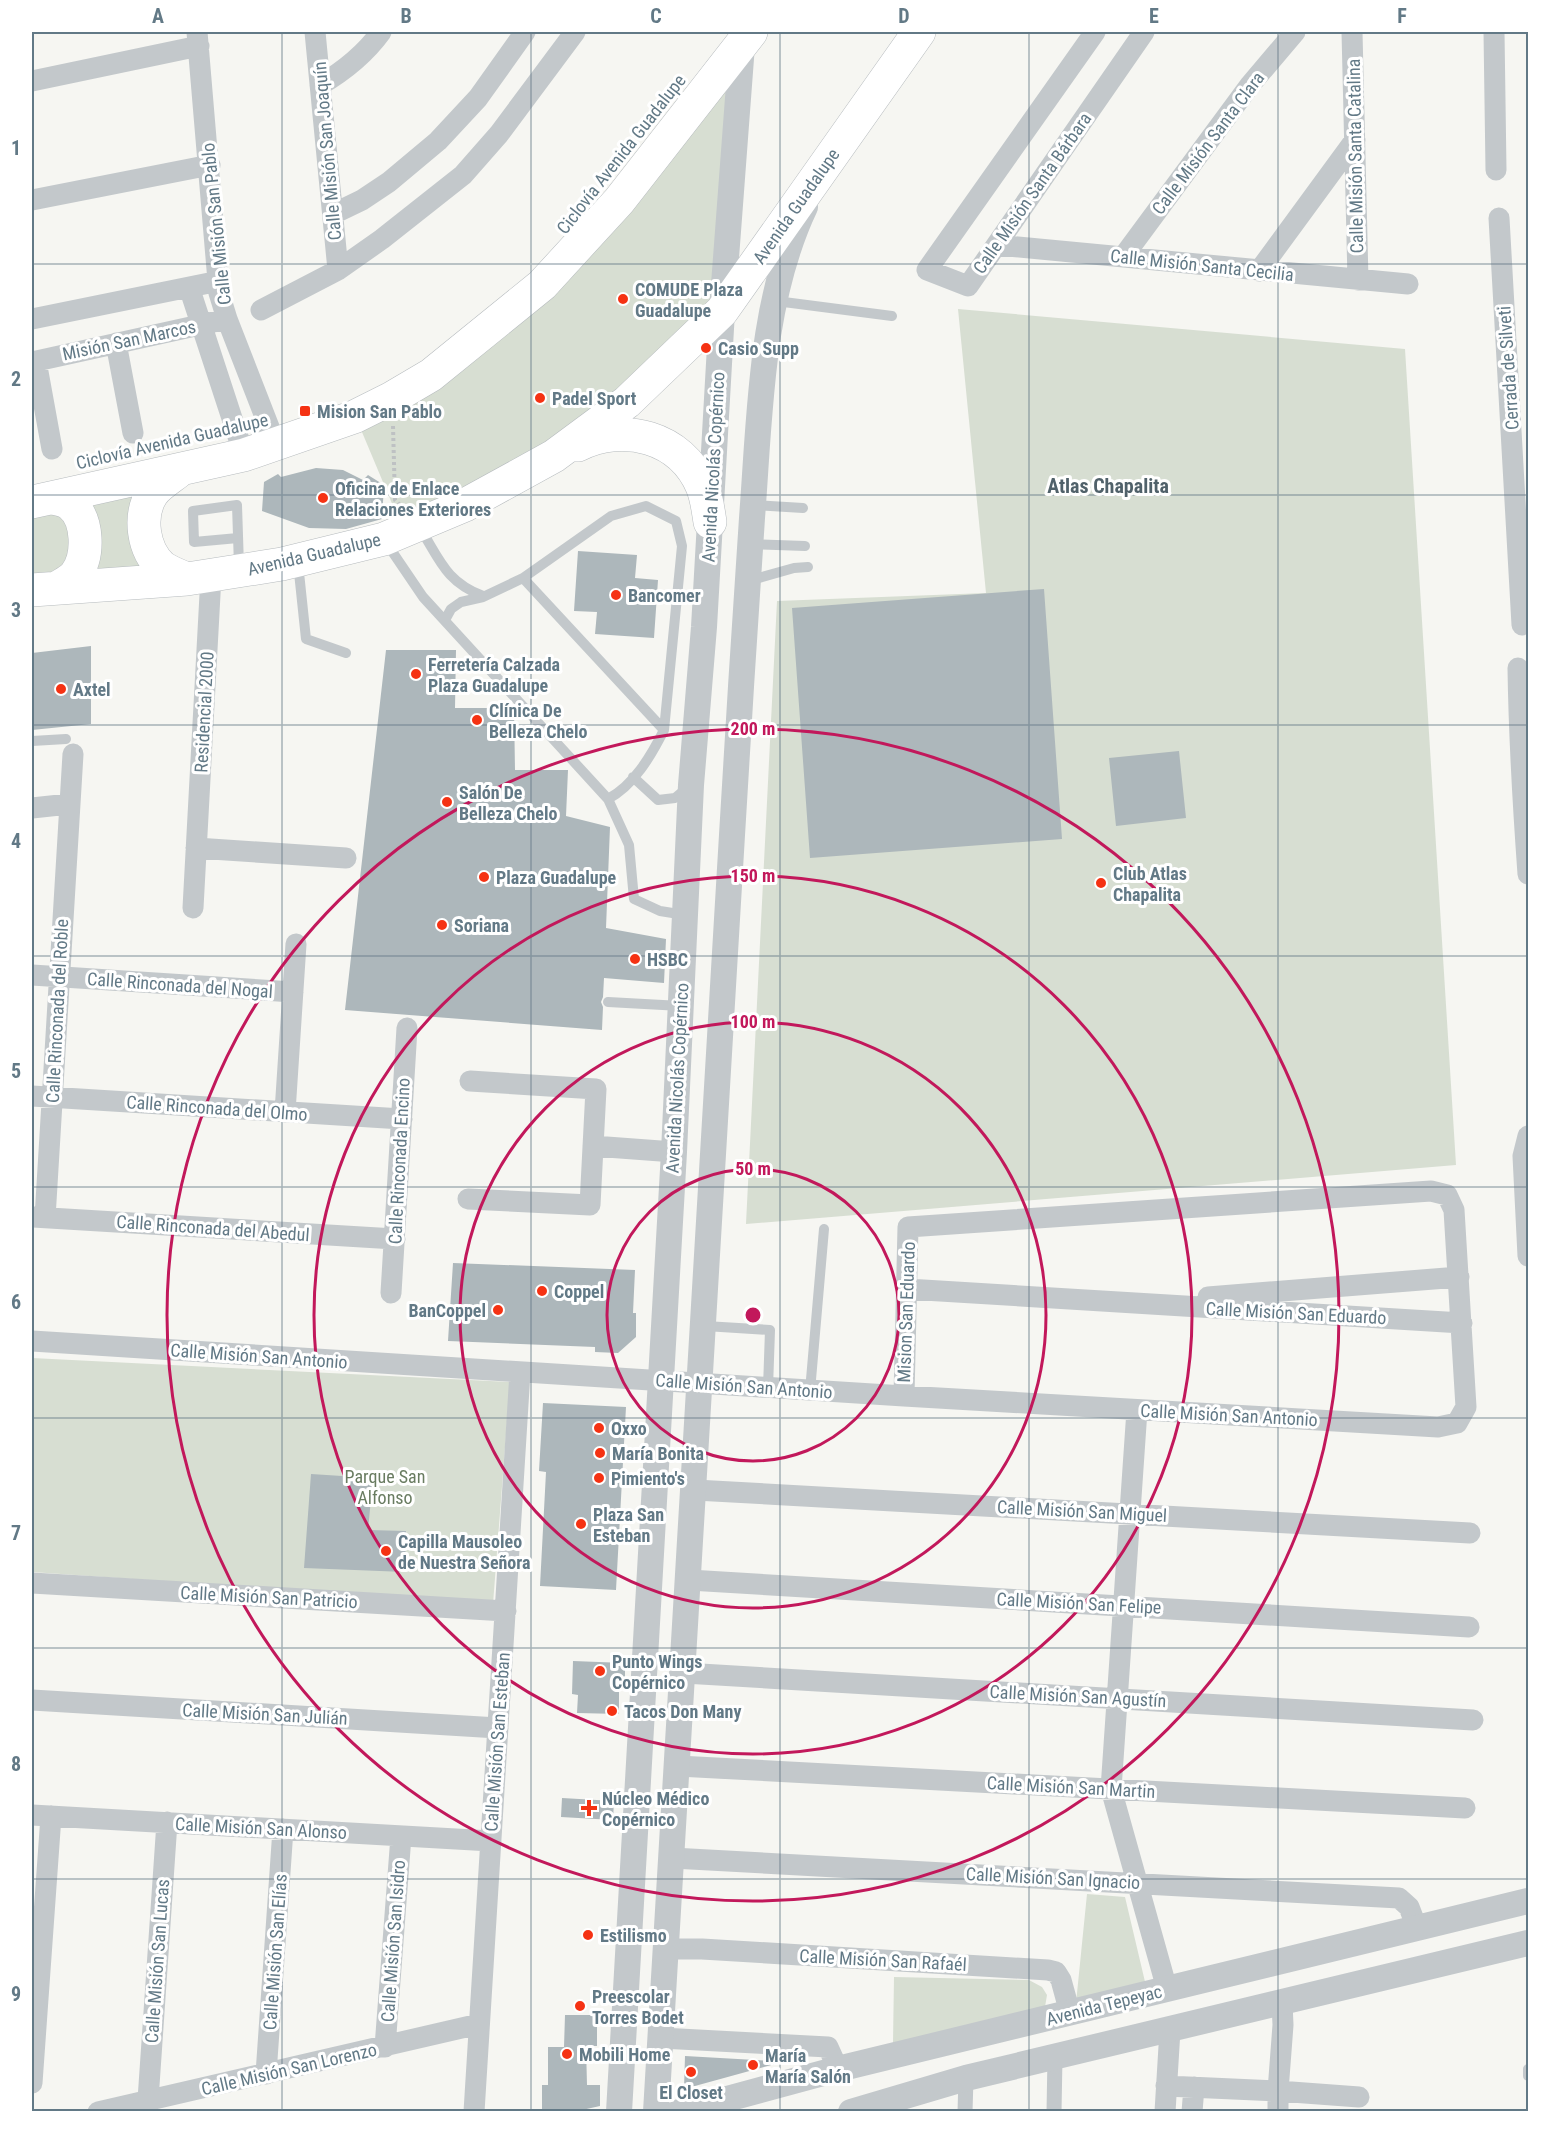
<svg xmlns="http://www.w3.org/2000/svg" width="1560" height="2143" viewBox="0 0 1560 2143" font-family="'Roboto Condensed',sans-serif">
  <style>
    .green { fill: #d7ded2 }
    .building { fill: #adb7bb }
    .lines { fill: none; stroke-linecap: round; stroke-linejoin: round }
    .primary-casing { stroke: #b6bbbe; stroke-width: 34 }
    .path { stroke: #bec1c3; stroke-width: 4; stroke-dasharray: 3 3; stroke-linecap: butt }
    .service { stroke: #c3c8cb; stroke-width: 10 }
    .pedestrian { stroke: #c3c8cb; stroke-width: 15 }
    .minor { stroke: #c3c8cb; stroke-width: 21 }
    .tertiary { stroke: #c3c8cb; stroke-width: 26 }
    .primary { stroke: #fff; stroke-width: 33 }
    .grid { fill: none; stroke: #627986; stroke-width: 1.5; stroke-opacity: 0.55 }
    .ring { fill: none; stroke: #c2185b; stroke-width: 3 }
    .poi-dot { fill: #f53213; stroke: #fff; stroke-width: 2 }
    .labels { text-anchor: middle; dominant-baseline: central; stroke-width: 6; stroke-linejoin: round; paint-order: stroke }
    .street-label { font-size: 18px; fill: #627986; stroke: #fff }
    .poi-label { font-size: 18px; font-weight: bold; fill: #627986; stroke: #fff; text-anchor: start }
    .park-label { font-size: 18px; fill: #697c61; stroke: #fff }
    .neighbourhood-label { font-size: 20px; font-weight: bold; fill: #50616a; stroke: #fff }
    .centre { fill: #c2185b; stroke: #fff; stroke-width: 3 }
    .ring-label { font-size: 18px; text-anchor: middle; font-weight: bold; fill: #c2185b; stroke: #fff; stroke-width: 6; stroke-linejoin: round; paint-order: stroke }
    .neatline { fill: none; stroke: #627986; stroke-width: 2 }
    .grid-label { font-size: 20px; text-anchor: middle; font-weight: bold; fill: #627986 }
  </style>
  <rect width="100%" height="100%" fill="#f6f6f2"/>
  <path class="green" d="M740 51 719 311 554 456 401 525 354 413 543 287Z
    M958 309 1405 349 1456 1165 746 1224 777 601 986 593Z
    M138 494 151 571 84 577 83 504Z
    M57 512 72 522 67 571 32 580V516Z
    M32 1358 510 1382 493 1604 32 1572Z
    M1087 1894 1125 1897 1146 1986 1076 2003Z
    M894 1977 1029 1980 1042 1987 1047 1995 1045 2007 893 2043Z"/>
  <path class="building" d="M316 468 343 470 363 480 368 475 384 485 382 519 346 529 309 528 262 511 264 482 278 474 281 477Z
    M578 551 637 555 635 578 658 580 654 638 595 634 597 612 574 611Z
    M1044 589 1062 839 810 858 792 608Z
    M91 646V724L32 730V653Z
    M386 650H456L455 708H514L515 770H568L566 816 610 827 606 928 666 939 664 983 604 978 603 997 601 1002 603 1007 602 1030 345 1010Z
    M1179 751 1186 818 1116 826 1109 758Z
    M453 1263 635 1270 633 1313H636V1337L618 1353 595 1352V1347L448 1341Z
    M543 1403 626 1407 616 1590 540 1586 546 1472 539 1471Z
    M311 1474 373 1478 368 1530 406 1531 405 1572 304 1568Z
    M573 1661 625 1663V1680H619V1714L577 1713 578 1695 572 1694Z
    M562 1798 614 1801 613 1820 561 1817Z
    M565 2015H597V2046H586L587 2085H600V2106L573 2112H542V2085H548V2047H564Z
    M685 2056 775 2061V2064L684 2089Z"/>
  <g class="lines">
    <defs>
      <path id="primary" d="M578 445C624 422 681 437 702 486 707 498 708 510 710 522
        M180 470C172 477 158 485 152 494 138 516 143 550 162 567 169 572 180 576 187 579
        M52 498C58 499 66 501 70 504 89 519 89 556 76 574 72 580 63 584 57 588
        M32 502 244 455 354 417 392 398 431 375 542 285 619 201 751 32
        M32 590 187 579 282 564 384 539 465 505 554 456 627 402 722 311 919 32"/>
    </defs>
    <use href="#primary" class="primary-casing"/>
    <path class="path" d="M393 426 395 500 401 506"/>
    <path class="service" d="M776 301 892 316
      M754 505 803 508
      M420 528C440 560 446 582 483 596
      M238 538 194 542 193 511 237 505 239 566
      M385 541 423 597 608 799 629 845 634 899 660 911 685 915
      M751 544 805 546
      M298 563 306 639 346 653
      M523 578 664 730
      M748 581 794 568 808 567
      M445 620 451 609 461 602 483 597 523 578 611 516 646 506 676 521 682 546 664 730C651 756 634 785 608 799
      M32 741 66 739
      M633 777 658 800 675 798 688 787
      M608 1002 681 1006
      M705 1326 770 1330 768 1388
      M810 1391 824 1229
      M1528 2069V2076"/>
    <path class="pedestrian" d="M965 2112 966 2078
      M1054 2112 1055 2057"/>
    <path class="minor" d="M197 32 219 293 227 319 276 445
      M315 32 338 270
      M1095 32 927 270 968 286 1144 32
      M1352 32 1358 280
      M1494 32 1496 170
      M32 81 199 46
      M320 85C344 71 365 54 381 32
      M32 200 210 165
      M333 214 362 200 389 182 438 141 478 98 525 32
      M1499 218 1522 625
      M997 245 1408 284
      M1123 257 1250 85 1295 32
      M1259 271 1355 140
      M189 287 244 455
      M261 310 338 270 382 239 463 175 499 134 575 32
      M32 319 219 281
      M116 343 133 433
      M36 361 52 449
      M32 362 227 319
      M1518 668C1519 737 1523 805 1528 874
      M32 808 69 804
      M196 848 346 858
      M193 908 211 576
      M32 975 293 992
      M32 1096 402 1119
      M285 1112 296 944
      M1528 1136 1523 1156 1528 1256
      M593 1146 674 1152
      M468 1199 590 1205 596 1089 470 1081
      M33 1217 395 1239
      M45 1218 73 754
      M907 1289 1462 1323
      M391 1293 407 1028
      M1208 1297 1459 1277
      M32 1341 904 1396 1438 1427 1457 1423 1466 1407 1454 1210 1447 1195 1431 1191 908 1227 904 1396
      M1137 1410 1111 1789 1167 1989
      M695 1490 1470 1533
      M689 1580 1469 1627
      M32 1583 506 1611
      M684 1673 1473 1720
      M32 1700 498 1728
      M678 1766 1465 1808
      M32 1815 491 1841
      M672 1858 1399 1898 1409 1907 1417 1928
      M666 1949H702L1048 1970 1056 1972 1061 1980 1070 2013
      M1282 2003 1283 2025 1278 2091 1359 2097
      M661 2038 828 2047 838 2069
      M385 2047 401 1836
      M266 2074 283 1829
      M32 2083 51 1816
      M1166 2086 1278 2091V2112
      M148 2100 167 1822
      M98 2112 479 2024
      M474 2112 520 1372
      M1165 2112 1170 2030
      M1192 2112 1194 2087"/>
    <path class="tertiary" d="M619 2112 674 1152 691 785 704 627 722 311 742 45
      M656 2112C682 1686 708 1260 732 835 738 729 745 624 752 518 760 415 760 302 805 207
      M679 2112 838 2069 1528 1901
      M851 2112 966 2078 1528 1943"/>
    <use href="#primary" class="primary"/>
  </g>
  <path class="grid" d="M282 32V2112M531 32V2112M780 32V2112M1029 32V2112M1278 32V2112M32 264H1528M32 495H1528M32 725H1528M32 956H1528M32 1187H1528M32 1418H1528M32 1648H1528M32 1879H1528"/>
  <g class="ring">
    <circle cx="753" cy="1315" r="146"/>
    <circle cx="753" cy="1315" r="293"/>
    <circle cx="753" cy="1315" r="439"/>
    <circle cx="753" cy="1315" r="586"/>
  </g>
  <g class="poi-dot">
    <circle cx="623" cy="299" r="6"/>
    <circle cx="706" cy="348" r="6"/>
    <circle cx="540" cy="398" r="6"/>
    <rect x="299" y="405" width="12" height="12" rx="3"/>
    <circle cx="323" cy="498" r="6"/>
    <circle cx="616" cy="595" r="6"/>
    <circle cx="416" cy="674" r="6"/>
    <circle cx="61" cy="689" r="6"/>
    <circle cx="477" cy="720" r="6"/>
    <circle cx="447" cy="802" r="6"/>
    <circle cx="484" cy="877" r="6"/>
    <circle cx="1101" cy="883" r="6"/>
    <circle cx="442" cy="925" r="6"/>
    <circle cx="635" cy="959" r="6"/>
    <circle cx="542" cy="1291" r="6"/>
    <circle cx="498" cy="1310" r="6"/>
    <circle cx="599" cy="1428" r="6"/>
    <circle cx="600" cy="1453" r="6"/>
    <circle cx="599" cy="1478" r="6"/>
    <circle cx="581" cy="1524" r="6"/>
    <circle cx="386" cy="1551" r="6"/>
    <circle cx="600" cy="1671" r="6"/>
    <circle cx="612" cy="1711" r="6"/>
    <path d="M586 1799h6v6h6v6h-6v6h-6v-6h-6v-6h6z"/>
    <circle cx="588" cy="1935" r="6"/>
    <circle cx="580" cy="2006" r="6"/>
    <circle cx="567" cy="2054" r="6"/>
    <circle cx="753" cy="2065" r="6"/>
    <circle cx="691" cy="2072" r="6"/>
  </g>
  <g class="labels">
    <g class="street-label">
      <text transform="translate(1208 143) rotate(-53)">Calle Misión Santa Clara</text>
      <text transform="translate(327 151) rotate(-95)">Calle Misión San Joaquín</text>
      <text transform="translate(621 154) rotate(-52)">Ciclovía Avenida Guadalupe</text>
      <text transform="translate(1355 156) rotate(-91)">Calle Misión Santa Catalina</text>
      <text transform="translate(1032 193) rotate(-55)">Calle Misión Santa Bárbara</text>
      <text transform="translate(796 206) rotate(-55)">Avenida Guadalupe</text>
      <text transform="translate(216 224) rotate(-96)">Calle Misión San Pablo</text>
      <text transform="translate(1202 265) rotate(6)">Calle Misión Santa Cecilia</text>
      <text transform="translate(129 340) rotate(-12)">Misión San Marcos</text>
      <text transform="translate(1508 368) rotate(-94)">Cerrada de Silveti</text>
      <text transform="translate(172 441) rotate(-13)">Ciclovía Avenida Guadalupe</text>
      <text transform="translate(713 467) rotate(-87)">Avenida Nicolás Copérnico</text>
      <text transform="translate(314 554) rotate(-13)">Avenida Guadalupe</text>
      <text transform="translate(204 712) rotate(-87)">Residencial 2000</text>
      <text transform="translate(180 985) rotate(4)">Calle Rinconada del Nogal</text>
      <text transform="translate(57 1011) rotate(-87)">Calle Rinconada del Roble</text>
      <text transform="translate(677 1078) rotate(-87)">Avenida Nicolás Copérnico</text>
      <text transform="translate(217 1108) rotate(4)">Calle Rinconada del Olmo</text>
      <text transform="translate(399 1161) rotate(-87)">Calle Rinconada Encino</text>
      <text transform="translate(213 1228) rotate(4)">Calle Rinconada del Abedul</text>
      <text transform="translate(906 1312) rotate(-88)">Mision San Eduardo</text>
      <text transform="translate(1296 1313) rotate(3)">Calle Misión San Eduardo</text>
      <text transform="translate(259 1356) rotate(4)">Calle Misión San Antonio</text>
      <text transform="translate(744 1386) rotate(4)">Calle Misión San Antonio</text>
      <text transform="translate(1229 1415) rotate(3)">Calle Misión San Antonio</text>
      <text transform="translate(1082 1511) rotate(3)">Calle Misión San Miguel</text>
      <text transform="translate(269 1597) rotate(3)">Calle Misión San Patricio</text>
      <text transform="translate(1079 1603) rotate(3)">Calle Misión San Felipe</text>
      <text transform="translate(1078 1696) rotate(3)">Calle Misión San Agustín</text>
      <text transform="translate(265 1714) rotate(3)">Calle Misión San Julián</text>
      <text transform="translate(497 1742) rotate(-86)">Calle Misión San Esteban</text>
      <text transform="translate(1071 1787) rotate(3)">Calle Misión San Martin</text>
      <text transform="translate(261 1828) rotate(3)">Calle Misión San Alonso</text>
      <text transform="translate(1053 1878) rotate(3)">Calle Misión San Ignacio</text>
      <text transform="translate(393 1941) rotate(-86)">Calle Misión San Isidro</text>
      <text transform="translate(275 1952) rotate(-86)">Calle Misión San Elías</text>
      <text transform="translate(883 1960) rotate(3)">Calle Misión San Rafaél</text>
      <text transform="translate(157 1961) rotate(-86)">Calle Misión San Lucas</text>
      <text transform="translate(1104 2005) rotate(-14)">Avenida Tepeyac</text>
      <text transform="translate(289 2069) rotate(-13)">Calle Misión San Lorenzo</text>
    </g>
    <g class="poi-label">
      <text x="635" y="289">COMUDE Plaza<tspan x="635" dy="21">Guadalupe</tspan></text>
      <text x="718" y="348">Casio Supp</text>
      <text x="552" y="398">Padel Sport</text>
      <text x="317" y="411">Mision San Pablo</text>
      <text x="335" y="488">Oficina de Enlace<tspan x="335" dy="21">Relaciones Exteriores</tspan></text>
      <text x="628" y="595">Bancomer</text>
      <text x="428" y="664">Ferretería Calzada<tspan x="428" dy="21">Plaza Guadalupe</tspan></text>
      <text x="73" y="689">Axtel</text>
      <text x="489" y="710">Clínica De<tspan x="489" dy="21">Belleza Chelo</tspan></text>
      <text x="459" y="792">Salón De<tspan x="459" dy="21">Belleza Chelo</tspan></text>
      <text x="1113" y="873">Club Atlas<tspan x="1113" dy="21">Chapalita</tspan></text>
      <text x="496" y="877">Plaza Guadalupe</text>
      <text x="454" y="925">Soriana</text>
      <text x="647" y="959">HSBC</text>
      <text x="554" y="1291">Coppel</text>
      <text x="486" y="1310" text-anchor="end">BanCoppel</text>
      <text x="611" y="1428">Oxxo</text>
      <text x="612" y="1453">María Bonita</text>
      <text x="611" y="1478">Pimiento's</text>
      <text x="593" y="1514">Plaza San<tspan x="593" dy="21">Esteban</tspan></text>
      <text x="398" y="1541">Capilla Mausoleo<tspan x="398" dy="21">de Nuestra Señora</tspan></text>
      <text x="612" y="1661">Punto Wings<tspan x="612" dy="21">Copérnico</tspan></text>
      <text x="624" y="1711">Tacos Don Many</text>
      <text x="602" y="1798">Núcleo Médico<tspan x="602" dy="21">Copérnico</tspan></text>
      <text x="600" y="1935">Estilismo</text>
      <text x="592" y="1996">Preescolar<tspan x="592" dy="21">Torres Bodet</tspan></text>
      <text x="579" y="2054">Mobili Home</text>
      <text x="765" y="2055">María<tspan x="765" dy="21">María Salón</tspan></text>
      <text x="691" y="2092" text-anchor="middle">El Closet</text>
    </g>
    <g class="park-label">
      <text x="385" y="1476">Parque San<tspan x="385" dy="21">Alfonso</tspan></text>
    </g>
    <g class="neighbourhood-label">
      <text x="1108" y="486">Atlas Chapalita</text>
    </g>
  </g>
  <circle cx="753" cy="1315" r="9" class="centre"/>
  <g class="ring-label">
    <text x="753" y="735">200 m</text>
    <text x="753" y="882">150 m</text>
    <text x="753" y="1028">100 m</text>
    <text x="753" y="1175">50 m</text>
  </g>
  <rect width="1560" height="2143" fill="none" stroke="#ffffff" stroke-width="66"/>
  <rect x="33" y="33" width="1494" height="2077" class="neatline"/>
  <g class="grid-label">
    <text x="158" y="23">A</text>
    <text x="406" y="23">B</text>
    <text x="656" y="23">C</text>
    <text x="904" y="23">D</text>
    <text x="1154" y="23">E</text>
    <text x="1402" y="23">F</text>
    <text x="16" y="155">1</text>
    <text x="16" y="386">2</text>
    <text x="16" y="617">3</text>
    <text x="16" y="848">4</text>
    <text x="16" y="1078">5</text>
    <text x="16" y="1309">6</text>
    <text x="16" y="1540">7</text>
    <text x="16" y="1771">8</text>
    <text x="16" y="2001">9</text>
  </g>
</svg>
